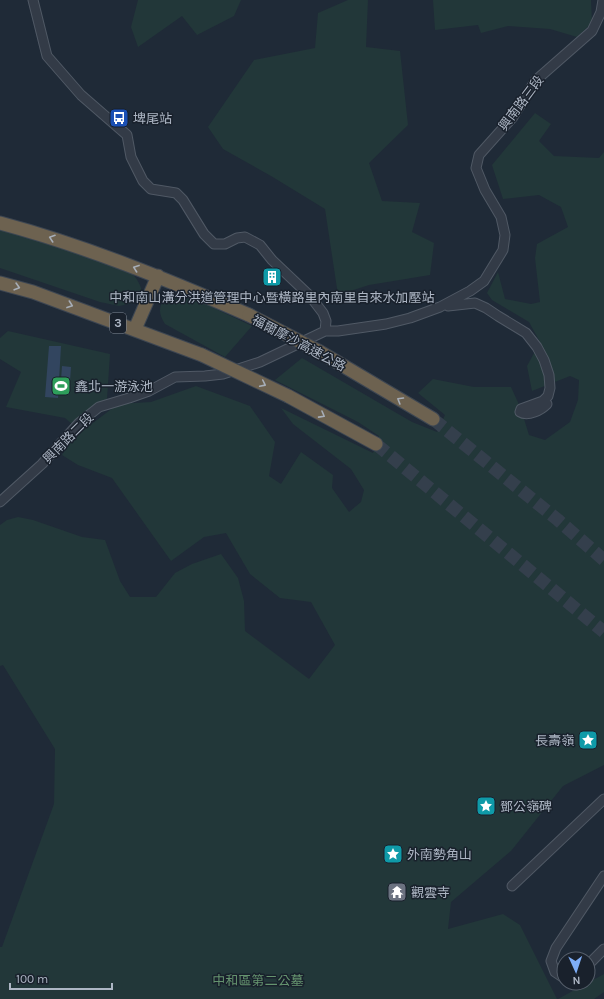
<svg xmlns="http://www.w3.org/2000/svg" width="604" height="999" viewBox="0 0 604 999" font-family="Karla,'Noto Sans TC',sans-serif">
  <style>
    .green { fill: #223739 }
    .water { fill: #32455f }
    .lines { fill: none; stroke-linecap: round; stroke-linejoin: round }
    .highway-tunnel { stroke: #343f4c; stroke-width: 13; stroke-dasharray: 13 6; stroke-linecap: butt }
    .minor-casing { stroke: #505965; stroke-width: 11 }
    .highway-casing { stroke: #3d4652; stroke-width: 15 }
    .minor { stroke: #333b47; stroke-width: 9 }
    .highway { stroke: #6d6250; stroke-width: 13 }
    .highway-bridge-casing { stroke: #3d4652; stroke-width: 15; stroke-linecap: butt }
    .highway-bridge { stroke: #6d6250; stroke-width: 13 }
    .oneway { stroke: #a7aeb8 }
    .labels { text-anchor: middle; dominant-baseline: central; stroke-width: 3; stroke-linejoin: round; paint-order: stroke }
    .shield { fill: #19212c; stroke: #818996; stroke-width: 1 }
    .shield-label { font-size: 12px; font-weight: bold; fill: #adb6c4 }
    .street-label { font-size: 13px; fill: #adb6c4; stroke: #19212c }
    .poi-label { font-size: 13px; fill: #adb6c4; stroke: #19212c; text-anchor: start }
    .park-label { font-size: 13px; fill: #65946f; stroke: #19212c }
  </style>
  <rect width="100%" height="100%" fill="#1f2a37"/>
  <path class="green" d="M138 0H241L234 16 197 35 182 16 138 47 131 27Z
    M348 0H368L366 47 400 51 408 125 369 163 382 201 420 203 412 232 434 243 430 275 369 285 338 295 325 209 271 176 223 149 208 127 254 60 315 48 318 13Z
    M433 0H591L592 23 577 37 550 29 508 26 481 33 478 25 435 30Z
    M535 113 551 124 539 141 554 156 599 158 604 152V765L563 786 511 851 451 902 448 929 503 914 520 925 557 999H0V947H2L54 804 55 749 3 665 0 666V525L7 520 18 517 33 520 82 537 105 540 120 581 130 597H156L175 573 192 564 221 554 238 578 244 601 245 631 309 679 335 645 311 602 280 598 250 574 226 533 204 537 171 561 112 478 78 465 62 455 69 444 85 429 118 404 151 402 196 386 250 406 275 442 269 476 281 484 301 452 333 475 332 488 349 512 361 502 364 490 351 469 293 424 281 408 373 453 379 436 358 422 275 380 302 358 412 422 437 432 445 415 418 393 433 379 474 387H511L521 409 529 435 545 440 570 422 578 400 579 380 570 376 532 391 527 366 540 342 529 322 492 300 487 293 498 272 505 299 531 304 540 302 535 258 537 244 568 227 561 207 539 195 503 199 492 165Z
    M0 228 114 265C119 268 125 269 130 272 137 277 144 290 142 298L134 303 119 306 100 302 0 268Z
    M175 295 201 302 252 326 225 357 165 324C156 310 159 300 175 295Z
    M8 331 110 354 107 399 92 407 72 424 65 418 6 407 21 372 0 359V338Z
    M604 974V992L594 999H558Z"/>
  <path class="water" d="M49 346H61L58 398 45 397Z
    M62 366 71 367 69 395 60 394Z"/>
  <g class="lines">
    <path class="highway-tunnel" d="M433 419 558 520 604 560
      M376 444 604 632"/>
    <defs>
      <path id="minor" d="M33 0 47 56 81 95 127 135 131 157 143 181 151 189 176 193 183 200 204 234 214 244H225L237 238 245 237 260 245 272 260 310 296 323 313 326 321 325 331
        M448 306 475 303 486 308 498 316 526 333 537 347 544 360 549 375 550 388 548 396 543 401 521 409 520 412C528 417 541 410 547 404
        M0 502 42 464 79 423 99 407 129 398 149 391 175 377 205 376 223 374 260 362 325 331H338L386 324 410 318 440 307 470 291 484 281 503 250 505 235 501 217 485 190 476 168 479 155 513 117 535 81 592 31 601 12 603 0
        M512 886 604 799
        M588 965 604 949
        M564 978 555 972 551 961 556 948 604 876"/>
      <path id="highway" d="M0 223C86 246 168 280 249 315
        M0 283 33 292 202 355
        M135 329 158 276
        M320 352 433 419
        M288 396 376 444"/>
    </defs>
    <use href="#minor" class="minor-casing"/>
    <use href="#highway" class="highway-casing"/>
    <use href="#minor" class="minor"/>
    <use href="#highway" class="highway"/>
    <defs>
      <path id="highway-bridge" d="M249 315 320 352
        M202 355 288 396"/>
    </defs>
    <use href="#highway-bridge" class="highway-bridge-casing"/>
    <use href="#highway-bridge" class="highway-bridge"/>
  </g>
  <defs><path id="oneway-chevron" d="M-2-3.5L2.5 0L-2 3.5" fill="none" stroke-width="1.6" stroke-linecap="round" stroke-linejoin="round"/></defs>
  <g class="oneway">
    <use href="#oneway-chevron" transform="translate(52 238) rotate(-161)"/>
    <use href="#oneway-chevron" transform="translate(136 268) rotate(-160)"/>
    <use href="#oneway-chevron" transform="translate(17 287) rotate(16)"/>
    <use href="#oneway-chevron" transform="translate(70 305) rotate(20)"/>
    <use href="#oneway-chevron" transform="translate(263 384) rotate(26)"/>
    <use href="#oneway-chevron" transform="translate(400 400) rotate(-149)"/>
    <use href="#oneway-chevron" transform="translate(322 415) rotate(29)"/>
  </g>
  <defs>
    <symbol id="bus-square" viewBox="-11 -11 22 22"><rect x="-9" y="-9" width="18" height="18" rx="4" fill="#1a4fb4" stroke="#19212c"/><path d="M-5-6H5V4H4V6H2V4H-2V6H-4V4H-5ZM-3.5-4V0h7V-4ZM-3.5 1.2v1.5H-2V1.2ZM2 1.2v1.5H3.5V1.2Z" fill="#fff"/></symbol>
    <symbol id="building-square" viewBox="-11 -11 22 22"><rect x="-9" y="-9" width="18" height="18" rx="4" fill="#0f9aa8" stroke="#19212c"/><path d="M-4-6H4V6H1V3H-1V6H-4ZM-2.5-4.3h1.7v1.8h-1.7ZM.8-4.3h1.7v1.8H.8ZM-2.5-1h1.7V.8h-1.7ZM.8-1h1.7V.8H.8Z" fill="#fff"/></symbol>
    <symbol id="stadium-square" viewBox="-11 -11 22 22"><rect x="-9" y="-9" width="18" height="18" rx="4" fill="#2e9e5b" stroke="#19212c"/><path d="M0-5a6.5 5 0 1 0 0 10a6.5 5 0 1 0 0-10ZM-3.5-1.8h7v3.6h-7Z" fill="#fff"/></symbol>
    <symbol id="sight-square" viewBox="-11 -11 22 22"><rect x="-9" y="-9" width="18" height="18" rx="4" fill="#0f9aa8" stroke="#19212c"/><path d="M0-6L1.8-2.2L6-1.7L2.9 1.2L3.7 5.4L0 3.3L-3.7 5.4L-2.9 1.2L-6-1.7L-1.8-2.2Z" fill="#fff"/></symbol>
    <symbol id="temple-square" viewBox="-11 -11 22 22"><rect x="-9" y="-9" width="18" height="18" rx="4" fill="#6b7280" stroke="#19212c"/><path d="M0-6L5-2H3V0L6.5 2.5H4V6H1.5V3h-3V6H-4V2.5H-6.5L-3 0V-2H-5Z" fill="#fff"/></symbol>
  </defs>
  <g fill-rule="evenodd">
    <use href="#bus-square" x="108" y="107" width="22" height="22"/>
    <use href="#building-square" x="261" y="266" width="22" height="22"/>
    <use href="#stadium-square" x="50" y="375" width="22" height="22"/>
    <use href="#sight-square" x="577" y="729" width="22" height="22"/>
    <use href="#sight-square" x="475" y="795" width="22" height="22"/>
    <use href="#sight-square" x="382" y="843" width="22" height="22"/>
    <use href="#temple-square" x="386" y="881" width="22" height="22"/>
  </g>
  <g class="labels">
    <rect class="shield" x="110" y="313" width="16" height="20" rx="3"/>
    <g class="shield-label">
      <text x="118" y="323">3</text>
    </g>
    <g class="street-label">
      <text transform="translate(521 103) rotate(-53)">興南路三段</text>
      <text transform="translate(299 343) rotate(28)">福爾摩沙高速公路</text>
      <text transform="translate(68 438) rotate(-45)">興南路二段</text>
    </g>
    <g class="poi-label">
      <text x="133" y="118">埤尾站</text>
      <text x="272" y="297" text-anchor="middle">中和南山溝分洪道管理中心暨橫路里內南里自來水加壓站</text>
      <text x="75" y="386">鑫北一游泳池</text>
      <text x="574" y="740" text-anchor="end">長壽嶺</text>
      <text x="500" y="806">鄧公嶺碑</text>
      <text x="407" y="854">外南勢角山</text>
      <text x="411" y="892">觀雲寺</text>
    </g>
    <g class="park-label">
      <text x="258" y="980">中和區第二公墓</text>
    </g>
  </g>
  <g transform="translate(576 971) rotate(177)"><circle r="19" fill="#19212c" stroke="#545d69"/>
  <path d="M0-3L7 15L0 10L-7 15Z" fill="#7eaef8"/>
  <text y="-6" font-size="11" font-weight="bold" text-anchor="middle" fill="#adb6c4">N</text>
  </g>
  <path d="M10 983v6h102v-6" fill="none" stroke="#adb6c4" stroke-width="2"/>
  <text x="16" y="983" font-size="12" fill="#adb6c4" stroke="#19212c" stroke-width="3" paint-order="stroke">100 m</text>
</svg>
